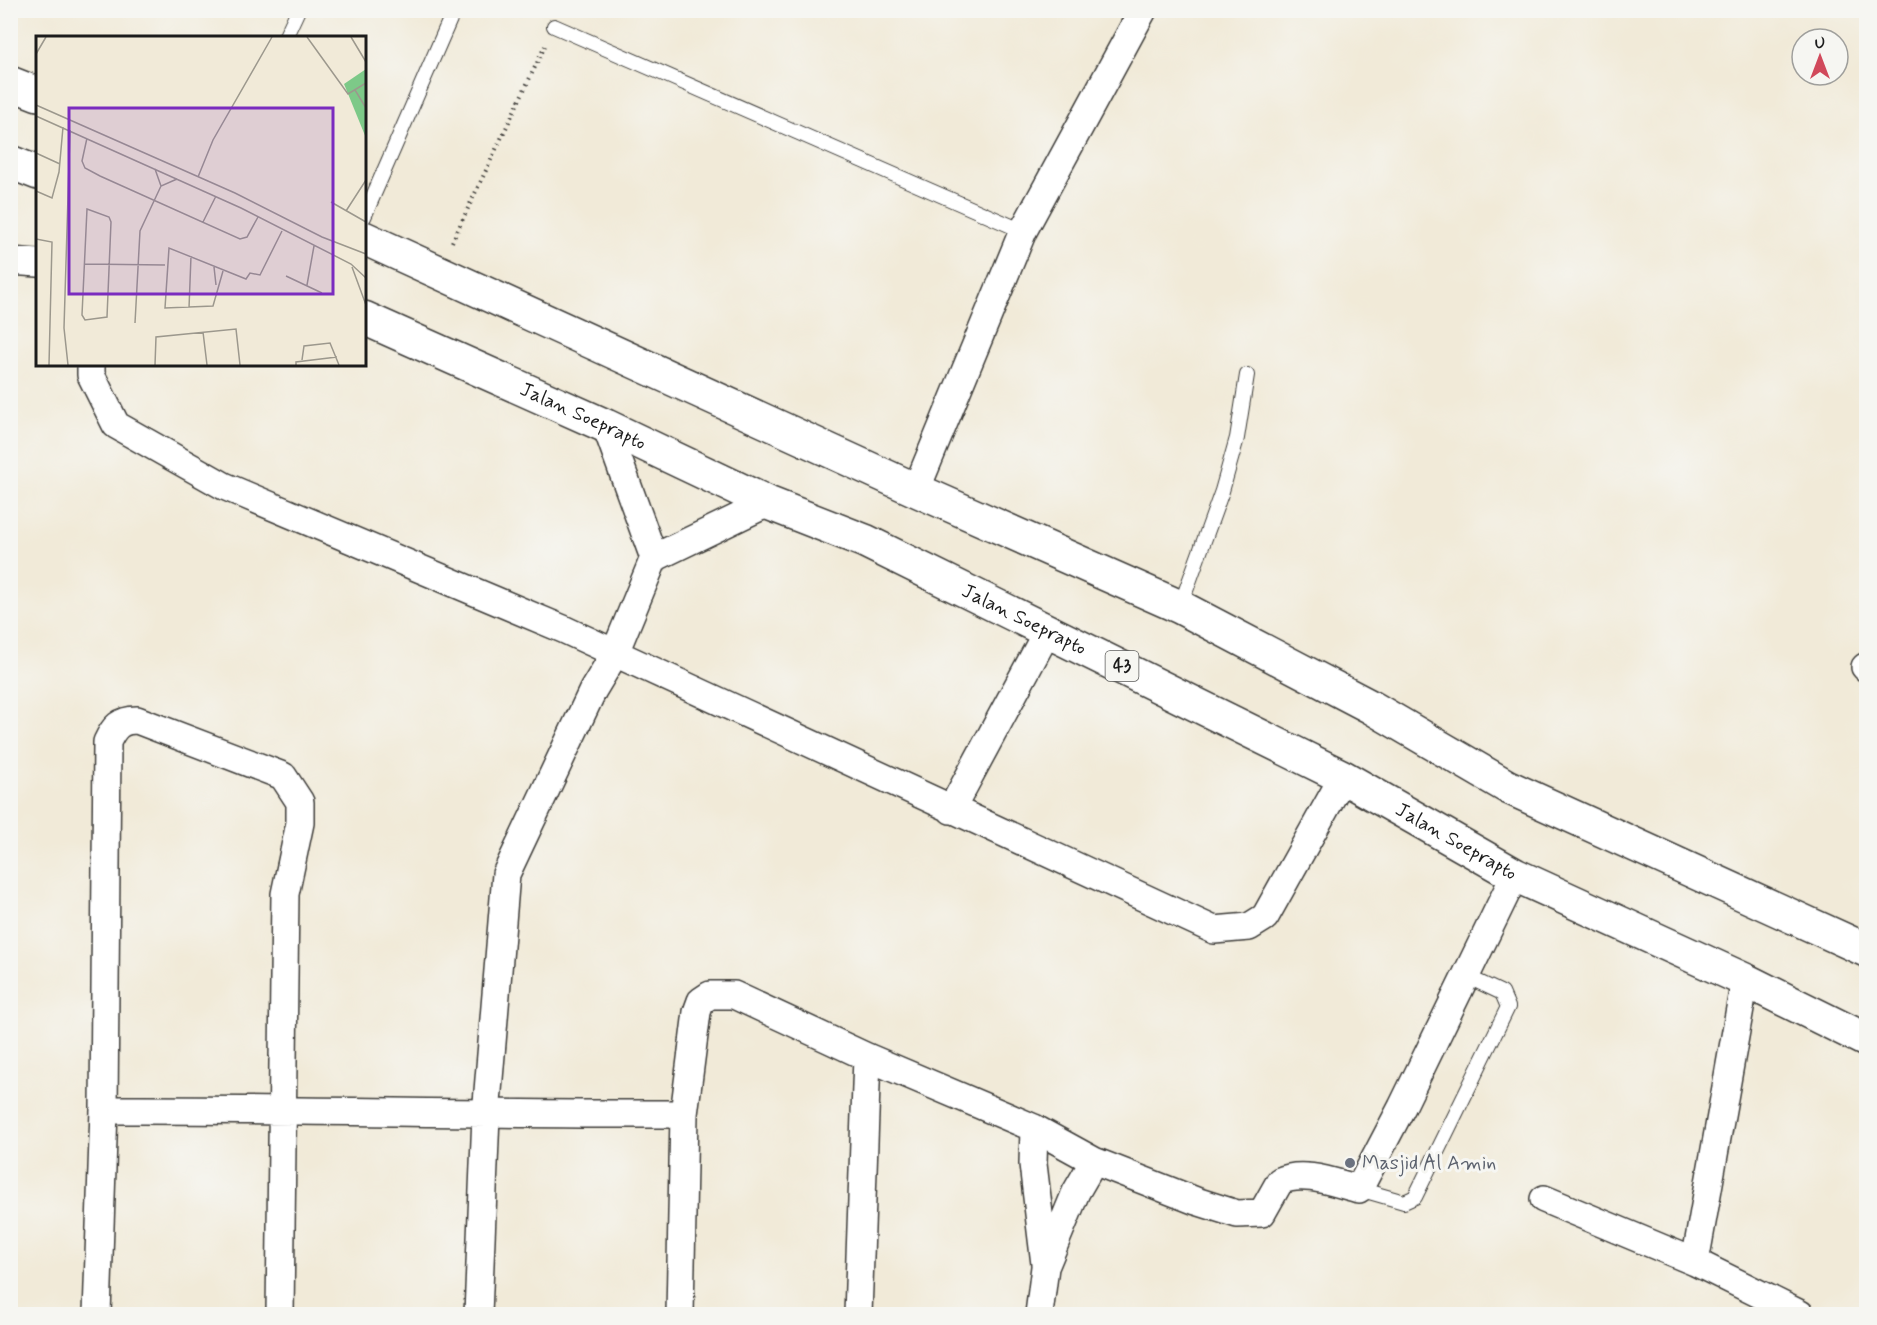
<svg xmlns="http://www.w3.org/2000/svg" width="1877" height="1325" viewBox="0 0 1877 1325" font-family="Mynerve,sans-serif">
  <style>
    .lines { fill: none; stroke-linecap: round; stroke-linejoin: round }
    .lane-casing { stroke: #3c3b38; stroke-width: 16 }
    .street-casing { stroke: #3c3b38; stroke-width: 30 }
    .highway-casing { stroke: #3c3b38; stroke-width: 36 }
    .path { stroke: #3c3b38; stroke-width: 4; stroke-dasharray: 1.5 4.5; stroke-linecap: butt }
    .lane { stroke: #fff; stroke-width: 14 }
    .street { stroke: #fff; stroke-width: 27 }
    .highway { stroke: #fff; stroke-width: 33 }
    .worship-dot { fill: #6b7280; stroke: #f6f6f2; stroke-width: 2 }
    .labels { text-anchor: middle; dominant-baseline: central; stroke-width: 6; stroke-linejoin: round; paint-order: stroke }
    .shield { fill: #f6f6f2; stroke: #5d5d5c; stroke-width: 1.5 }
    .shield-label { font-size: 18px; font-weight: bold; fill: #1c1c1c }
    .street-label { font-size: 20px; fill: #1c1c1c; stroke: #f6f6f2 }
    .worship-label { font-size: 20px; fill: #5b616d; stroke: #f6f6f2; text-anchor: start }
    .inset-road { fill: none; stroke: #9c988d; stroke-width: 1.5 }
    .view { fill: #7b2cbf; fill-opacity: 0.15; stroke: #7b2cbf; stroke-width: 3 }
    .inset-edge { fill: none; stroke: #1c1c1c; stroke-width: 3 }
  </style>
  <rect width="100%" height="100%" fill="#f6f6f2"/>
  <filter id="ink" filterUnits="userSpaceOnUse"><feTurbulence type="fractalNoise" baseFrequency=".0167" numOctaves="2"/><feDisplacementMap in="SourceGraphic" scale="12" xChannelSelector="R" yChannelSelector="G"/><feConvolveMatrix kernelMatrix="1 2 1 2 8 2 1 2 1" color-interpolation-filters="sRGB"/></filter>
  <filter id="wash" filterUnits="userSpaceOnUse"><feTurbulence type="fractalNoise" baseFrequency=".008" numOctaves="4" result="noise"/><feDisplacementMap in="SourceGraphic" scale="24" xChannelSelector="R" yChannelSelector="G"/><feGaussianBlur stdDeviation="1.35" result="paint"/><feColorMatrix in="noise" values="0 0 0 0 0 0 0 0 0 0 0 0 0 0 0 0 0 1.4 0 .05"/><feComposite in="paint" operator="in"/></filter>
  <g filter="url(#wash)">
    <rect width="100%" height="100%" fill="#f1ead8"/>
  </g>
  <g filter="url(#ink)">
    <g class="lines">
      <defs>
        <path id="lane" d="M554 26 1023 231
          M285 38 298 10
          M364 217 454 10
          M1180 607 1222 491 1237 438 1247 375
          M1359 1189 1404 1202 1415 1197 1508 1007 1502 993 1466 976"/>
        <path id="street" d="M10 261 38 263
          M91 364V375L116 425 224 486 563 629 1214 930 1249 927 1265 917 1343 777
          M606 426 654 558
          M916 490 1023 231 1143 10
          M1865 667 1866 668
          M951 810 1048 630
          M104 1110C297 1109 491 1115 684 1114
          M1034 1128 1033 1164 1045 1264
          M1544 1199 1695 1262 1800 1314
          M1695 1262 1745 980
          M97 1314 104 1110 107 742C114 727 120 720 137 720L283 776 300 802V823L285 894 280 1314
          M478 1314 486 1115 506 874 593 690 614 655 654 558 768 503
          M680 1314 684 1114 697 1012 701 1001 710 995H734L867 1057 1034 1128 1094 1161 1196 1201 1237 1214 1262 1213 1280 1181C1303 1170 1335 1183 1359 1189L1402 1107 1515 875
          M858 1314 867 1057
          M1039 1314 1045 1267 1076 1192 1094 1161"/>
        <g id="highway">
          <path d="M10 83 38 94"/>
          <path d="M10 162 38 173"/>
          <path d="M364 238 916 490 1180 607 1371 707 1508 787 1866 950"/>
          <path id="s1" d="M364 318 606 426 768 503 865 541 1343 777 1515 875 1745 980 1866 1040"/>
        </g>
      </defs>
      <use href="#lane" class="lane-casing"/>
      <use href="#street" class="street-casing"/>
      <use href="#highway" class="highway-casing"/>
      <path class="path" d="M452 242 545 46"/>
      <use href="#lane" class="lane"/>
      <use href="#street" class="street"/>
      <use href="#highway" class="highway"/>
    </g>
  </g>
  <circle class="worship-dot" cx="1350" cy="1163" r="6"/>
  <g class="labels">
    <rect class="shield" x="1105.5" y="651" width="33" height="30" rx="4.5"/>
    <g class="shield-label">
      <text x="1122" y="666">43</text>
    </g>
    <g class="street-label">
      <text stroke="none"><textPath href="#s1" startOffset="240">Jalan Soeprapto</textPath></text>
      <text stroke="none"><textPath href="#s1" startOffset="726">Jalan Soeprapto</textPath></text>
      <text stroke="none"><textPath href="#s1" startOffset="1212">Jalan Soeprapto</textPath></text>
    </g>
    <g class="worship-label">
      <text x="1362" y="1163">Masjid Al Amin</text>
    </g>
  </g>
  <g transform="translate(36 36)">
    <rect width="330" height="330" fill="#f1ead8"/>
    <path d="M330 33V102L308 48Z" fill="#7dc988"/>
    <path class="inset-road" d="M271 1 312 58 330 47M315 1 330 26M0 18 10 1M319 54 330 72M0 69 199 157 286 201 330 218M0 80 205 172 315 228 330 242M51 102 46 125 49 132 64 140 204 203 211 201 222 181M0 117 24 128M119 133 125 150M162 141 177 104 236 1M0 155 16 162 23 136 27 91M295 166 330 186M51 173 73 181 75 186 71 281 49 284 46 279ZM310 175 330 144M167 186 180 160M0 203 16 206 13 329M48 228 129 229M178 231 180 249M316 231 330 269M187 235 177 270 129 272 133 212 210 243 214 237 224 239 246 195M250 240 286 257M271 249 278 210M153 272 155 220M99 287 104 195 125 150 141 143M167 296 171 329M266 324 268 310 294 307 303 329M32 329 28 292 34 94M119 329 120 301 200 293 204 329M260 329V326L301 321"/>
    <path class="view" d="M33 72H297V258H33Z"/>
    <rect width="330" height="330" class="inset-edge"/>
  </g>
  <rect width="1877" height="1325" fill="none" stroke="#f6f6f2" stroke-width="36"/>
  <g transform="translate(1820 57)"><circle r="28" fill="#f6f6f2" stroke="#9f9f9c" stroke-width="1.5"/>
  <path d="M0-4.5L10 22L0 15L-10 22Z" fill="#d1495b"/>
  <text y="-9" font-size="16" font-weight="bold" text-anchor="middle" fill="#1c1c1c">U</text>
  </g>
</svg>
